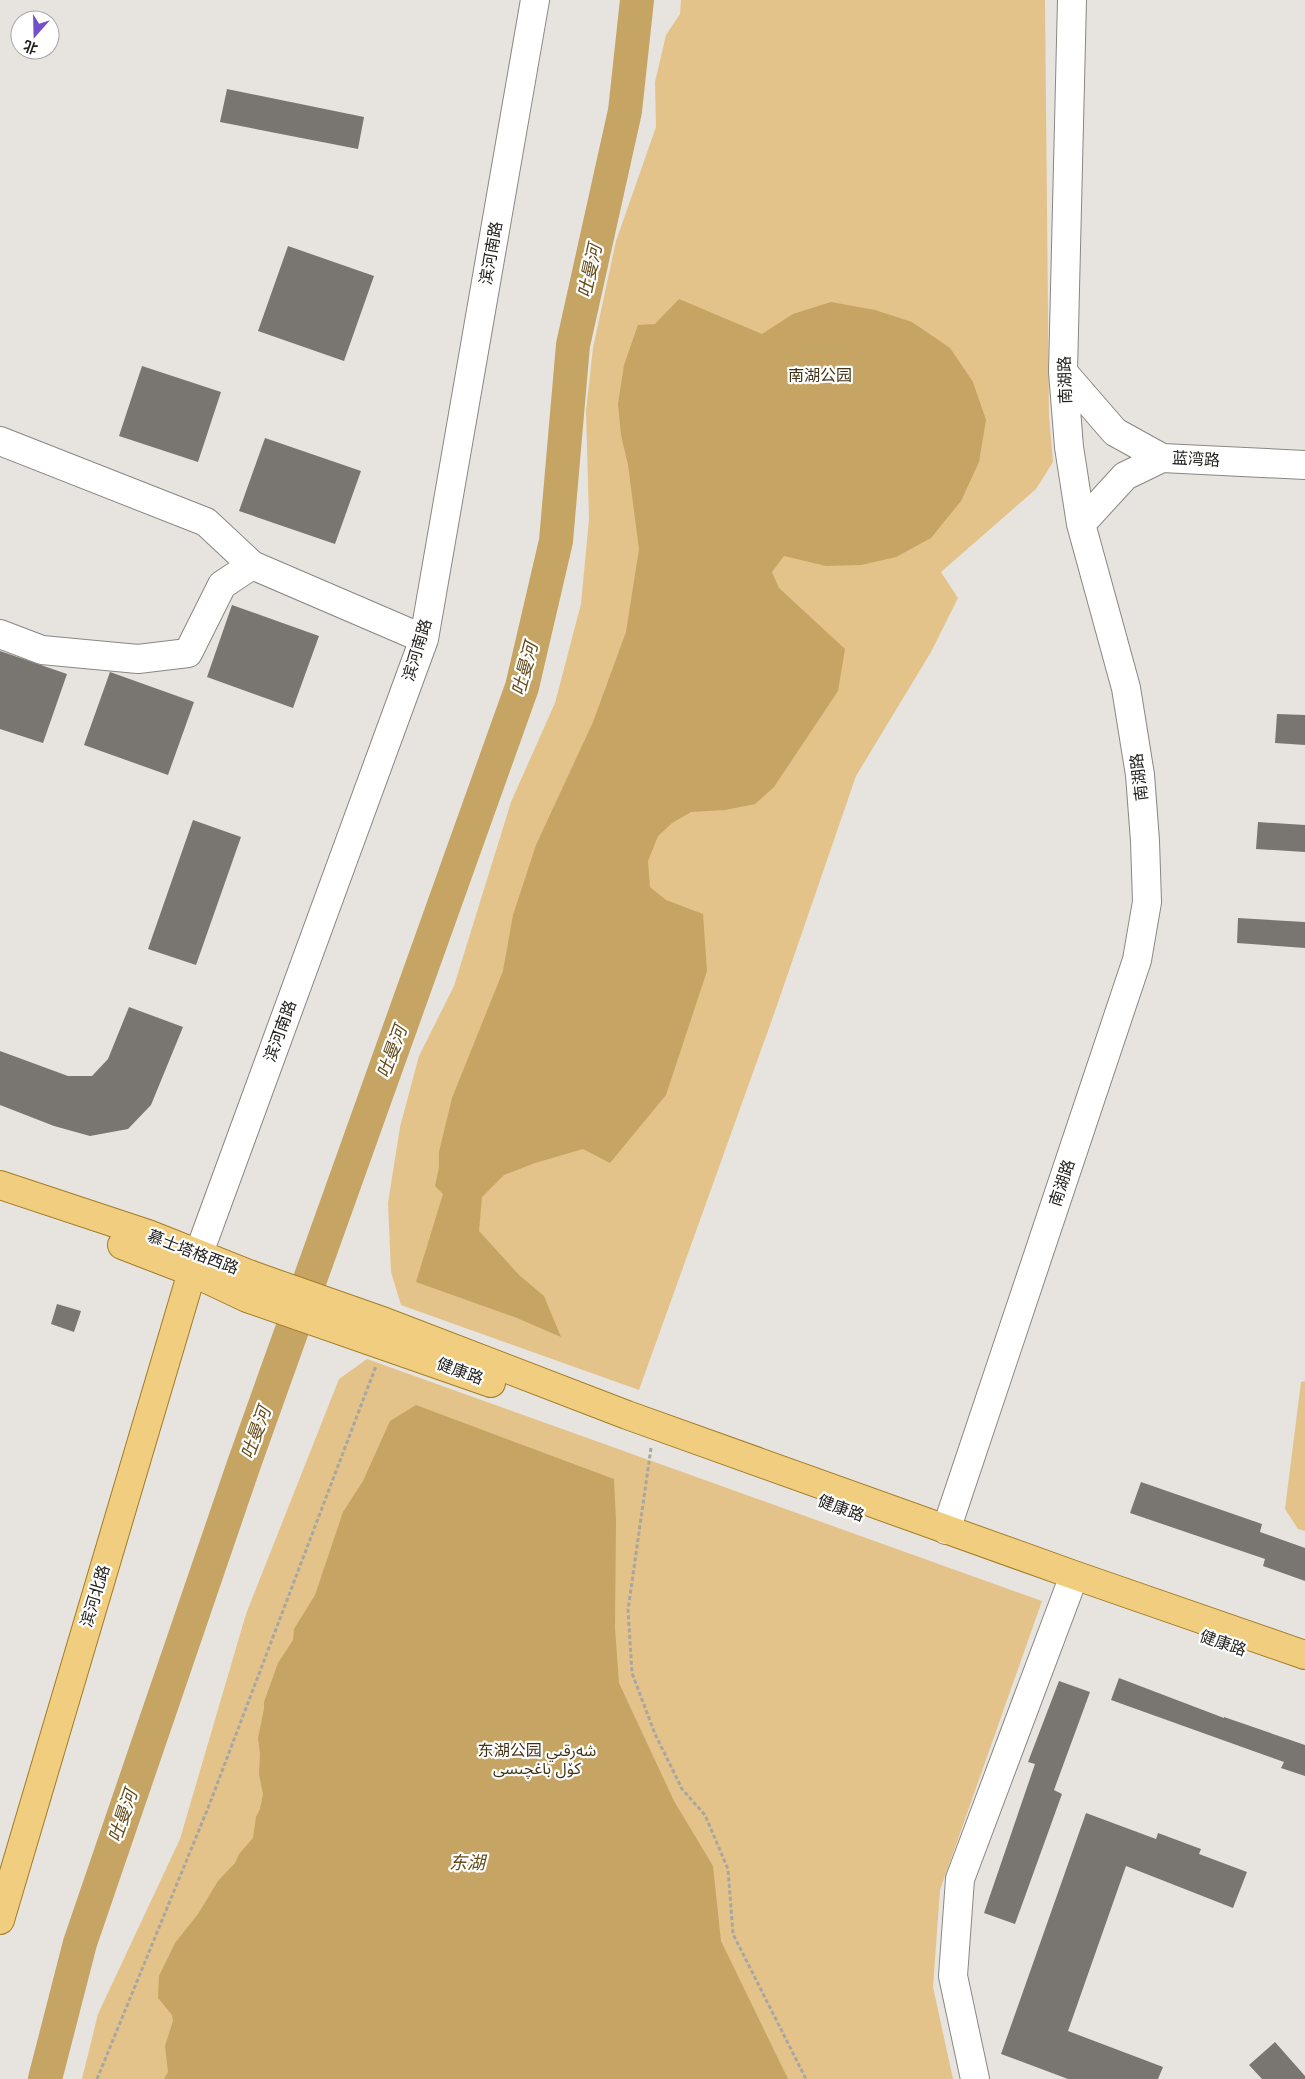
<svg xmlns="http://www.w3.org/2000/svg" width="1305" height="2079" viewBox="0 0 1305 2079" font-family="Helvetica,'Noto Sans Arabic','Noto Sans SC',sans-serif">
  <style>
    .green { fill: #e3c389 }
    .water { fill: #c6a463 }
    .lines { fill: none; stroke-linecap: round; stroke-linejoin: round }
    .river { stroke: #c6a463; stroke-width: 34 }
    .building { fill: #797671 }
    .minor-casing { stroke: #8a8782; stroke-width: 30 }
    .major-casing { stroke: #a27c26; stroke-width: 30 }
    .path { stroke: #a8a6a2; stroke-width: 3; stroke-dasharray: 4 2.5; stroke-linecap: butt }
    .minor { stroke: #fff; stroke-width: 28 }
    .major { stroke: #f0cd7f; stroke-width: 28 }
    .labels { text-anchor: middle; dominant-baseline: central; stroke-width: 4.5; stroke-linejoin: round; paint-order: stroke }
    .street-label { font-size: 16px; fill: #232220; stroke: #fff }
    .park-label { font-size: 16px; fill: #413214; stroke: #fff }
    .water-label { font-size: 18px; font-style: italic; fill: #644c1a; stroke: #fff }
  </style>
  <rect width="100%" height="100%" fill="#e7e4df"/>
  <path class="green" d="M681 0H1045L1049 416 1053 462 1036 489 941 572 958 598 931 652 856 776 774 1014 639 1390 401 1305 391 1272 388 1203 400 1127 419 1056 454 986 511 802 555 703 581 604 589 519 586 411 593 348 616 241 656 127 655 82 666 35 680 14Z
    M367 1359 1042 1601 940 1890 933 1987 953 2079H82L98 2014 180 1839 246 1614 339 1379Z
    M1305 1381V1531L1298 1529 1285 1509 1301 1382Z"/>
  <path class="water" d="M679 299 762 334 793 314 831 302 875 310 912 322 950 348 973 382 986 420 979 462 961 501 931 538 896 557 861 565 826 566 784 556 772 572 779 588 845 649 838 691 774 787 755 804 725 810 691 812 672 823 658 836 648 861 650 887 666 900 703 914 707 971 666 1095 610 1163 583 1149 535 1163 504 1175 482 1197 479 1231 519 1275 544 1296 561 1337 517 1318 416 1282 443 1194 435 1186 439 1167V1152L452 1098 503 971 513 915 536 845 593 722 626 632 639 549 628 465 621 435 618 404 624 365 638 325 655 324Z
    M416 1405 614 1479 616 1520 615 1628 619 1683 674 1801 713 1866 721 1941 788 2079H164L168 2072 165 2046 173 2021 172 2015 158 1998 159 1976 175 1943 198 1914 218 1881 235 1863 239 1854 253 1838 256 1817 260 1809 263 1794 259 1774 260 1754 258 1738 264 1709V1702L278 1663 293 1640 294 1629 315 1595 343 1512 363 1481 390 1421Z"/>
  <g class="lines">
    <path class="river" d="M45 2079 80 1943 244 1464 522 687 556 541 573 345 625 111 637 0"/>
  </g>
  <path class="building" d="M227 89 364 117 358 149 220 122Z
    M288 246 374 276 344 361 258 331Z
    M142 366 221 392 198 462 119 436Z
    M265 438 361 471 335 544 239 511Z
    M232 605 319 636 293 708 207 677Z
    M0 651 67 674 43 743 0 729Z
    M110 672 194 702 168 775 84 745Z
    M1277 714 1305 715V745L1275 743Z
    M193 820 241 837 196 965 148 949Z
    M1258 822 1305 825V852L1256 849Z
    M1238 918 1305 922V948L1237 943Z
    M129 1007 183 1027 151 1105 128 1129 90 1136 54 1126 0 1105V1051L68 1076H92L108 1059Z
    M57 1304 81 1311 74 1332 51 1324Z
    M1141 1482 1262 1524 1260 1532 1305 1548V1581L1263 1566 1265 1559 1130 1513Z
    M1119 1678 1224 1718V1717L1305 1745V1776L1281 1768 1284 1762 1111 1700Z
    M1059 1681 1090 1692 1054 1790 1062 1794 1015 1924 984 1913 1035 1764 1028 1762Z
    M1086 1813 1156 1839 1158 1833 1201 1849 1199 1854 1247 1872 1233 1908 1126 1866 1068 2031 1163 2067 1158 2079H1068L1001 2054Z
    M1275 2042 1305 2076V2079H1262L1249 2065Z"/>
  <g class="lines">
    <defs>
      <path id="minor" d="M1063 372 1115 432 1162 458
        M0 441 206 522 252 565 424 639
        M1081 524 1125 476 1162 458 1305 465
        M0 634 42 650 138 659 188 653 222 585 252 565
        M192 1272 424 639 535 0
        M946 1530 1137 960 1147 902 1145 841 1140 775 1126 688 1081 524 1069 447 1063 372 1072 0
        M975 2079 953 1976 960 1879 1069 1589"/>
      <path id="major" d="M0 1185 148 1234 254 1276 385 1322 627 1415 1074 1575 1305 1655
        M122 1245 192 1272 247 1298 491 1383
        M0 1920 192 1272"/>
    </defs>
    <use href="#minor" class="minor-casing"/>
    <use href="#major" class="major-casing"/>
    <path class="path" d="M651 1448 628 1610 632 1673 655 1734 682 1789 705 1815 728 1869 733 1934 806 2079
      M97 2079 208 1808 376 1366"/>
    <use href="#minor" class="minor"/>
    <use href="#major" class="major"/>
  </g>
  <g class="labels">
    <g class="street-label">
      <text transform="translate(491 253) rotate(-80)">滨河南路</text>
      <text transform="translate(1065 380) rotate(-92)">南湖路</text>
      <text transform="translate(1196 459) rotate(3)">蓝湾路</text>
      <text transform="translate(417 650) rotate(-73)">滨河南路</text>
      <text transform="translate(1139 777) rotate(-97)">南湖路</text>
      <text transform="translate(280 1031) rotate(-70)">滨河南路</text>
      <text transform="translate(1062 1183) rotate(-72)">南湖路</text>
      <text transform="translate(193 1252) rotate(21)">慕士塔格西路</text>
      <text transform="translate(460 1371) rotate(20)">健康路</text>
      <text transform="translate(841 1508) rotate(20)">健康路</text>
      <text transform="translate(95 1596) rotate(-73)">滨河北路</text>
      <text transform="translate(1223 1643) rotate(19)">健康路</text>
    </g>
    <g class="park-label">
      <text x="820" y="375">南湖公园</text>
      <text x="537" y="1750">东湖公园 شەرقىي<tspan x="537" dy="18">كۆل باغچىسى</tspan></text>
    </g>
    <g class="water-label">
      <text transform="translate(590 271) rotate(-78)">吐曼河</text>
      <text transform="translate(525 669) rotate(-75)">吐曼河</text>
      <text transform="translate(392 1052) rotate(-70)">吐曼河</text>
      <text transform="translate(256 1433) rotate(-70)">吐曼河</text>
      <text transform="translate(123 1816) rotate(-71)">吐曼河</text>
      <text x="467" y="1863">东湖</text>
    </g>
  </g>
  <g transform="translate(35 35) rotate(200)"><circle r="24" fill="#ffffff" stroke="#a7a7a6"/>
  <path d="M0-4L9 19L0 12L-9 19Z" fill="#7350ca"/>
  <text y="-8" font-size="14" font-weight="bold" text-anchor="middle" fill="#232220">北</text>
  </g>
</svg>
